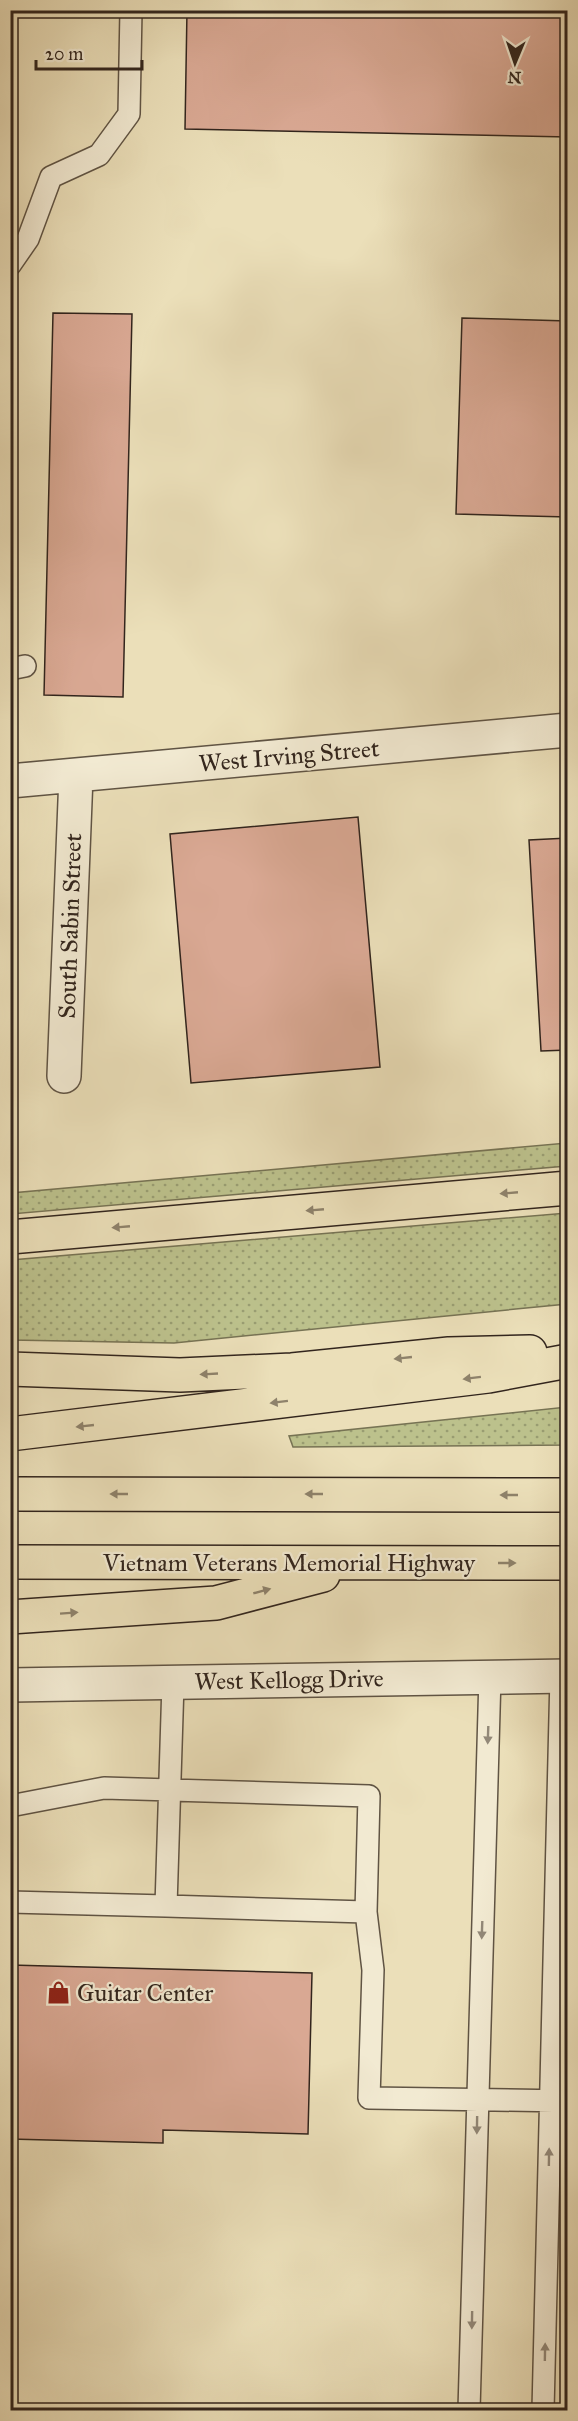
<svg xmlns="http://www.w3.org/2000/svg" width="578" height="2421" viewBox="0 0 578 2421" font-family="'IM FELL Great Primer',serif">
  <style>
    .grass { fill: url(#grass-dots); stroke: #777354; stroke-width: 1.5 }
    .building { fill: #d9a893; stroke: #32251d; stroke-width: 1.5 }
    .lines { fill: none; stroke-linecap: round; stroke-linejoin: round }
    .service-casing { stroke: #605444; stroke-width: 24 }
    .minor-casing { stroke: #605444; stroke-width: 36 }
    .motorway-casing { stroke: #32251d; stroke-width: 36 }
    .service { stroke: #f2ead2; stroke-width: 21 }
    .minor { stroke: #f2ead2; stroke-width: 33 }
    .motorway { stroke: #ebdfb9; stroke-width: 33 }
    .oneway { fill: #8e826b }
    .oneway2 { fill: #928878 }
    .labels { text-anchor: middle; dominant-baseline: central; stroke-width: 4.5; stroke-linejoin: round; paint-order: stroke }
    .street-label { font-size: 24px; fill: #32251d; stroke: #f2ead2 }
    .poi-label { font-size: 24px; fill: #32251d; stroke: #f2ead2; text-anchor: start }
  </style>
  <defs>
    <pattern id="grass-dots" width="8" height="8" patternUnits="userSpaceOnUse" patternTransform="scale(1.5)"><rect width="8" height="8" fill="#bcc18c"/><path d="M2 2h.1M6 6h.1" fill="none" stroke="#999d72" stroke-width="1.8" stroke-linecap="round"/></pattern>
  </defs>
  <rect width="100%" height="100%" fill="#ebdfb9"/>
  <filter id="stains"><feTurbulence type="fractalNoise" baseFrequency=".00333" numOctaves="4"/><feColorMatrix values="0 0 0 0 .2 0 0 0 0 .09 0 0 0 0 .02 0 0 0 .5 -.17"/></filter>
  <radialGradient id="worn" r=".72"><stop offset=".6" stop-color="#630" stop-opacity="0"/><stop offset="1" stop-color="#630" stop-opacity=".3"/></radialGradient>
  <path class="grass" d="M567 1143V1166L11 1214V1193Z
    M567 1213V1304L174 1343 11 1340V1260Z
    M567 1407V1445L293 1447 289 1436Z"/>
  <path class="building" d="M187 10H568V137L185 129Z
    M53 313 132 314 123 697 44 695Z
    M462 318 568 321V517L456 514Z
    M358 817 380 1067 191 1083 170 834Z
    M568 838V1050L541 1051 529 840Z
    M10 1965 312 1973 308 2134 163 2130V2143L10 2139Z"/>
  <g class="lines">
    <defs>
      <path id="service" d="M10 265 28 239 51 177 99 155 129 114 131 10
        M10 669 25 666
        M10 1806 104 1788 369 1796 366 1912 373 1970 369 2098 568 2101
        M10 1902 166 1906 173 1683
        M166 1906 366 1912
        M469 2410 490 1676
        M543 2410 561 1676"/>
      <path id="minor" d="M10 781 568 730
        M64 1076 76 776
        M10 1685 568 1676"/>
      <path id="motorway" d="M10 1237 568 1188
        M10 1369 180 1375 292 1370 449 1354 530 1352
        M10 1434 488 1376 568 1361
        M10 1494 568 1495
        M10 1562 568 1563
        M10 1617 216 1603 323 1575"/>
    </defs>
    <use href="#service" class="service-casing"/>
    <use href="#minor" class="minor-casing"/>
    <use href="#motorway" class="motorway-casing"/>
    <use href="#service" class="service"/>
    <use href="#minor" class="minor"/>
    <use href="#motorway" class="motorway"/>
  </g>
  <defs><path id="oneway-solid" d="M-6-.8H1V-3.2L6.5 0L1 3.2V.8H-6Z" transform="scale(1.5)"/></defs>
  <g class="oneway">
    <use href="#oneway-solid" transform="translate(509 1193) rotate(175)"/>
    <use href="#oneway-solid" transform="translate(315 1210) rotate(175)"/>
    <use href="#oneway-solid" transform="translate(121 1227) rotate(175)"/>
    <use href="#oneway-solid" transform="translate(403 1358) rotate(174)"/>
    <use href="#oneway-solid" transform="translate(209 1374) rotate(177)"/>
    <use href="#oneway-solid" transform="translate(472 1378) rotate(173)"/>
    <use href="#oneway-solid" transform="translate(279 1402) rotate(173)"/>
    <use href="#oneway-solid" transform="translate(85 1426) rotate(174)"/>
    <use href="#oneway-solid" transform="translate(119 1494) rotate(-180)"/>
    <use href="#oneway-solid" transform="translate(314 1494) rotate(-180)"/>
    <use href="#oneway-solid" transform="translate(509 1495) rotate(-180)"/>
    <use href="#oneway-solid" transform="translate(507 1563)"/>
    <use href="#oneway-solid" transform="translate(262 1591) rotate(-15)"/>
    <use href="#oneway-solid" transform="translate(69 1613) rotate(-4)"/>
  </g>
  <g class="oneway2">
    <use href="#oneway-solid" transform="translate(488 1735) rotate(92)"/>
    <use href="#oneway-solid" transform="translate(482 1930) rotate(92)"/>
    <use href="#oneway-solid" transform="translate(477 2125) rotate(91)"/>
    <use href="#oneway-solid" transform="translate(549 2157) rotate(-89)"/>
    <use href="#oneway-solid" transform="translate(472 2320) rotate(91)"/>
    <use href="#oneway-solid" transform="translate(545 2352) rotate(-89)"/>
  </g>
  <defs>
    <symbol id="shop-bare" viewBox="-9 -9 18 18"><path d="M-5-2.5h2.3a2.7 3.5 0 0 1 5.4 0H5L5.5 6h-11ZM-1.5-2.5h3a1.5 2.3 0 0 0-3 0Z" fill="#8f2418" stroke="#f2ead2" stroke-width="2.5" paint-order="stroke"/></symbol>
  </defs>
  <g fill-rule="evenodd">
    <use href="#shop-bare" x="42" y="1976" width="33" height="33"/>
  </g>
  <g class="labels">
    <g class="street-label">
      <text transform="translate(289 756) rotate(-5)">West Irving Street</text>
      <text transform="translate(70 926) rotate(-88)">South Sabin Street</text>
      <text x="289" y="1563">Vietnam Veterans Memorial Highway</text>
      <text transform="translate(289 1680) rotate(-1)">West Kellogg Drive</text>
    </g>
    <g class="poi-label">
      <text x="77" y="1993">Guitar Center</text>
    </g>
  </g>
  <rect width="578" height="2421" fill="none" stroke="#ebdfb9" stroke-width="36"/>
  <rect x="12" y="12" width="554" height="2397" fill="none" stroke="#32251d" stroke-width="3"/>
  <rect x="18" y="18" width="542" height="2385" fill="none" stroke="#32251d" stroke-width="1.5"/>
  <g transform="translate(515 63) rotate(182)" stroke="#f2ead2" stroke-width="4.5" paint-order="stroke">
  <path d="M0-4.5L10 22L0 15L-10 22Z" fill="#32251d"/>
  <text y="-9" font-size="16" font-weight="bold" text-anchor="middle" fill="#32251d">N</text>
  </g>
  <path d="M36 60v9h106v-9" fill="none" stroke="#32251d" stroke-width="3"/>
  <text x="45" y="60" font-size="18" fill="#32251d" stroke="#f2ead2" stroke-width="4.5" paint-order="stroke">20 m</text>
  <rect width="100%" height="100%" filter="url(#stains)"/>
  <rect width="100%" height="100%" fill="url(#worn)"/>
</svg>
